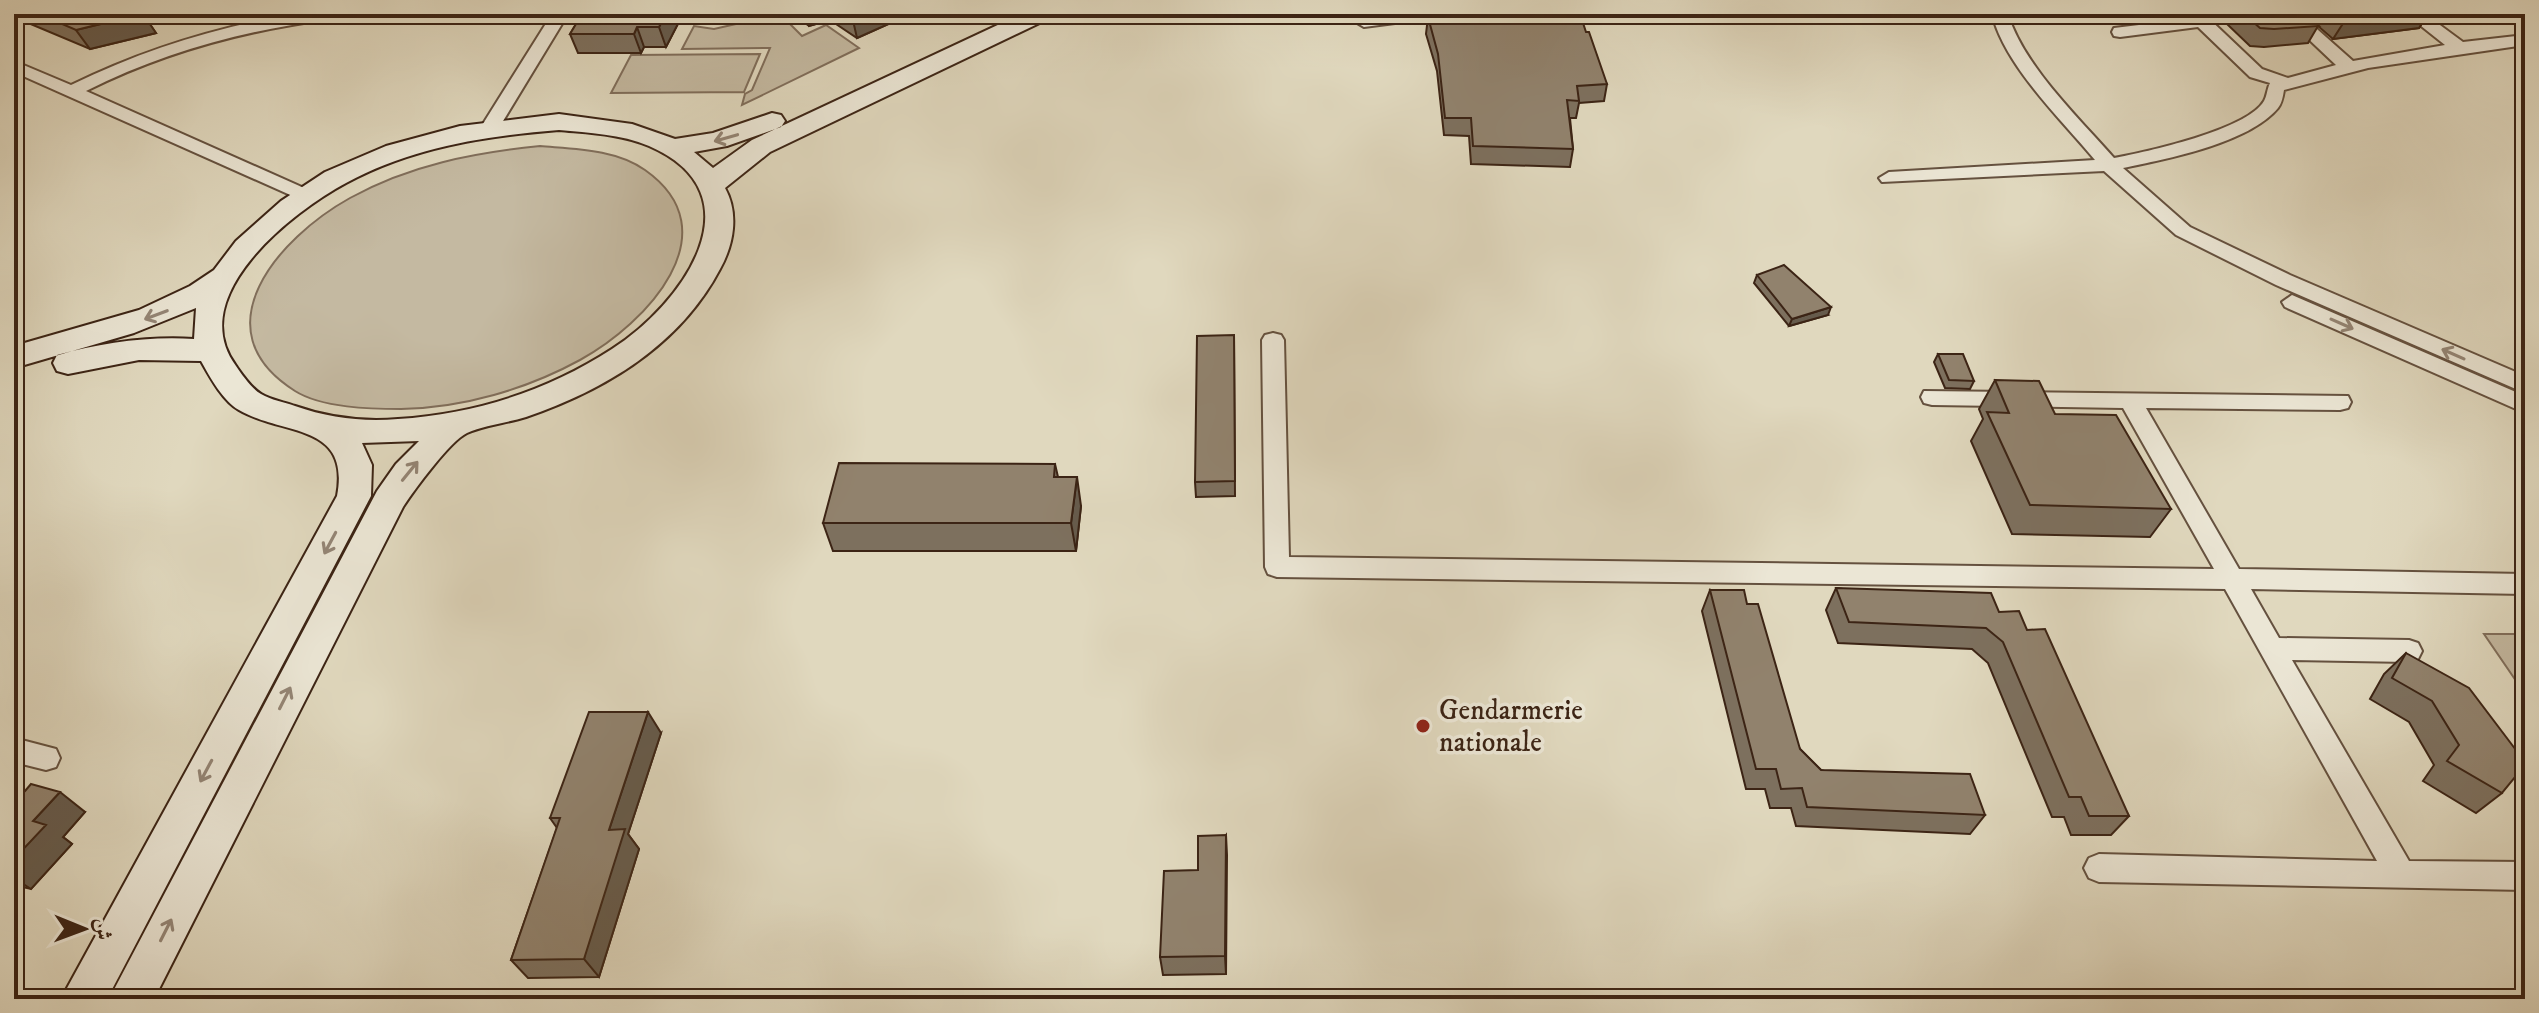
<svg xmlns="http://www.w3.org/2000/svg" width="2539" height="1013" viewBox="0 0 2539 1013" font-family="'IM FELL DW Pica',Amiri,serif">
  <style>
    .green { fill: #c4b9a1; stroke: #806e5b; stroke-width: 2 }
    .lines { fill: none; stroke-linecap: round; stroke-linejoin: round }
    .street-casing { stroke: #65513f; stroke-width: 4 }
    .secondary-casing { stroke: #3c2415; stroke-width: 4 }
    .street { fill: #ebe6d5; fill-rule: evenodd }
    .secondary { fill: #ebe6d5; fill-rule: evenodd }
    .wall { fill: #7d705e; stroke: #3c2415; stroke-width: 2 }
    .shaded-wall { fill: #665b4c; stroke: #3c2415; stroke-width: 2 }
    .building { fill: #91826d; stroke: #3c2415; stroke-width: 2 }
    .oneway { stroke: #948575 }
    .poi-dot { fill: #8f2418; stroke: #ebe6d5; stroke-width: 3 }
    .labels { text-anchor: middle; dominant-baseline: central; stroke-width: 7; stroke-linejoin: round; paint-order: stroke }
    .poi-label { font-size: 28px; fill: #3c2415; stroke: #ebe6d5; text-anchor: start }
  </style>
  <rect width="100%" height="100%" fill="#e0d8be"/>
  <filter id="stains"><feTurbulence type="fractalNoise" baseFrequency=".0025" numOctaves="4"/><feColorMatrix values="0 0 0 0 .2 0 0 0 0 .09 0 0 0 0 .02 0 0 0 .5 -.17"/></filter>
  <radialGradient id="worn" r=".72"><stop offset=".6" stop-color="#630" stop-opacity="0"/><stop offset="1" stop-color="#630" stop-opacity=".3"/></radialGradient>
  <path class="green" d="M780 14 802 36 826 25 859 48 742 105 745 94 752 90 770 48 682 49 694 26 714 29Z
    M760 54 744 92 611 93 631 55Z
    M540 146C574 149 616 149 645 170 733 232 646 324 580 360 527 389 463 408 401 409 371 409 322 408 295 391 198 330 278 238 350 198 410 165 473 153 540 146Z
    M2484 634H2525V694Z"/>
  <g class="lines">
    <defs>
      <path id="street" d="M292 14 333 15 325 20C241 31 162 53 86 91L313 192 316 196 306 202 14 72V61L71 85C142 50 214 28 292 14Z
        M552 14H568L497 131H483L481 127Z
        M1342 14 1367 17 1434 14 1426 19 1364 27Z
        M1992 14H2008C2023 65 2079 118 2114 158 2146 152 2247 130 2264 101 2267 96 2267 89 2270 83L2250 77 2198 27 2120 37 2114 36 2112 32 2114 28 2189 19 2186 14H2204L2262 69 2288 78 2336 65 2282 14H2300L2353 61 2445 45 2406 14H2425L2463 42 2525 35V45L2368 68 2284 90C2283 96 2282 103 2278 108 2249 143 2167 159 2123 168L2190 227 2290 275 2525 376V393L2276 285 2176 235 2104 171 1882 182 1879 178 1889 172 2095 160C2061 119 2005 66 1992 14Z
        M2292 295 2525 396V413L2285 307 2282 302Z
        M1273 333 1281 335 1284 340 1289 557 2214 569 2123 408 1932 405 1924 403 1921 397 1924 391 2348 396 2351 402 2348 408 2340 410 2146 408 2239 569 2525 574V594L2251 589 2279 638 2409 640 2418 643 2422 651 2418 659 2409 662 2292 660 2409 861 2525 862V890L2099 882 2089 878 2084 868 2089 858 2099 854 2377 861 2225 589 1277 577 1268 574 1265 567 1262 340 1265 335Z
        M14 738 56 749 60 758 56 767 46 770 14 762Z"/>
      <path id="secondary" d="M1021 14H1052L1048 19 770 152 725 188C739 213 734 244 720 269 680 345 605 390 526 417 507 423 484 425 467 433 450 441 414 490 403 507L154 999H109L377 491 396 464 419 441 362 443 372 465 371 496 107 999H61L337 496C351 422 283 436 239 410 223 401 210 377 201 361L139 360 68 374 57 371 53 363 57 355C102 343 147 336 194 339L196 308 134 333 14 368V346L139 310 190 286 214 270 236 241 281 201 325 172 386 146 460 126 559 114 632 124 675 139 713 133 772 113 781 115 785 121 781 127 727 146 694 152 713 168 752 140ZM559 130C589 133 621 134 649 146 762 195 681 305 612 349 547 391 475 414 398 419 363 422 329 418 295 406 284 402 271 400 261 394 251 388 243 376 236 366 184 296 292 212 346 183 412 147 485 136 559 130Z"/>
    </defs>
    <use href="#street" class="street-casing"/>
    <use href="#secondary" class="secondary-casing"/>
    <use href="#street" class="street"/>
    <use href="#secondary" class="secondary"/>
  </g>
  <path class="wall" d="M14 14H143L156 33 90 49 14 17Z
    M582 14H683L666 47H644L641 53H578L570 34Z
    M793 14H901L902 18 857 38 830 20 809 26Z
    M2208 14H2428L2419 28 2333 39 2318 26 2308 43 2264 47 2250 46 2226 23 2219 24Z
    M2429 14H2525V22L2517 16 2438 20Z
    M1428 17 1566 23 1607 84 1604 101 1579 103 1576 118H1570L1573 149 1570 167 1471 164 1469 136 1444 135 1437 71 1426 34Z
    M1757 275 1828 315 1789 326 1754 283Z
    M1234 335 1235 496 1196 497 1195 482Z
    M1938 354 1974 381 1970 389 1945 388 1934 362Z
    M1995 380 2055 414 2171 509 2150 537 2012 534 1971 441 1983 419 1979 409Z
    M1055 464 1058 477 1081 506 1076 551H833L823 523Z
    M1836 588 1999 612 2027 630 2129 816 2111 835H2071L2064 817H2052L1988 663 1972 649 1838 643 1826 610Z
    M1710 590 1800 749 1821 770 1985 815 1970 834 1796 826 1791 808H1770L1765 789H1746L1702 611Z
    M2406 653 2502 793 2476 813 2423 781 2434 765 2409 722 2370 699 2384 674Z
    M661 733 628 834 639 849 599 977 528 978 511 960 557 828 550 818Z
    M14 788 85 812 63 837 72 844 31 889 18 886 14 891Z
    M1226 835V974L1163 975 1160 957 1198 870Z"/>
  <path class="shaded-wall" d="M143 14 156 33 90 49 76 30Z
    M666 14H683L666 47 659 27Z
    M806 14H828L830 20 809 26Z
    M858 14H901L902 18 857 38 852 16Z
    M2405 14H2428L2419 28 2333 39 2344 22Z
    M637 27 644 47 641 53 634 34Z
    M1831 307 1828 315 1789 326 1792 319Z
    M1077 477 1081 506 1076 551 1071 523Z
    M648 712 661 733 628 834 639 849 599 977 584 959 609 830Z
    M60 792 85 812 63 837 72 844 31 889 14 878V859L33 821Z
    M1226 835 1227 855 1226 974 1225 956Z"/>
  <path class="building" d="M39 14H141L76 30Z
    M582 14H666L659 27H637L634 34H570Z
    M2244 14H2306L2319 26 2274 29 2260 28Z
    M2335 14H2405L2344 22Z
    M1564 16 1566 23H1583L1586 32H1589L1607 84 1577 86 1579 101 1567 100 1573 149 1473 146 1471 118H1445L1438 54 1428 17Z
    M1784 265 1831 307 1792 319 1757 275Z
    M1234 335 1235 481 1195 482 1197 336Z
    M1938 354H1963L1974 381 1949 380Z
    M1995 380 2039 381 2055 414 2116 415 2171 509 2030 505 1987 412 2009 413Z
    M839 463 1055 464 1054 477H1077L1071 523H823Z
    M1836 588 1991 593 1999 612 2019 611 2027 630 2045 629 2129 816H2089L2081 797H2069L2003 642 1986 628 1849 622Z
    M1710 590H1744L1747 604H1758L1800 749 1821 770 1970 774 1985 815 1807 807 1802 788 1781 789 1776 769H1756Z
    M2406 653 2469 688 2525 762V765L2502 793 2447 761 2459 745 2432 701 2392 678Z
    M589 712H648L609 830 625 829 584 959 511 960 560 818H550Z
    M31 784 60 792 33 821 46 825 14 859V788L25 791Z
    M1226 835 1225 956 1160 957 1164 871 1198 870V836Z"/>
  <defs><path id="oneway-shaft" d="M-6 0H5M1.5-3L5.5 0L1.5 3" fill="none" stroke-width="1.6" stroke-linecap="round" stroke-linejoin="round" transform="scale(2)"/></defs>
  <g class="oneway">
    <use href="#oneway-shaft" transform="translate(726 138) rotate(164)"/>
    <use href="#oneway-shaft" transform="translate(156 315) rotate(159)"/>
    <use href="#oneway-shaft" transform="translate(2342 324) rotate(24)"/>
    <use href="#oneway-shaft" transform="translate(2453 354) rotate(-156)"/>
    <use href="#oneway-shaft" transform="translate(410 471) rotate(-51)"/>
    <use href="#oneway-shaft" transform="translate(330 543) rotate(118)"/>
    <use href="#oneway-shaft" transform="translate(285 698) rotate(-63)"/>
    <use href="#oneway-shaft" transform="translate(206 771) rotate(118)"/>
    <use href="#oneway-shaft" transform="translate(166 930) rotate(-63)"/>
  </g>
  <circle class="poi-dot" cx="1423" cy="726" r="8"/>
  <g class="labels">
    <g class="poi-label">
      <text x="1439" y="710">Gendarmerie<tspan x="1439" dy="32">nationale</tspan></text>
    </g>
  </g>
  <rect width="2539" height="1013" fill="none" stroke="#e0d8be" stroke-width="48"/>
  <rect x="16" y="16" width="2507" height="981" fill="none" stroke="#3c2415" stroke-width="4"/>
  <rect x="24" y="24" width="2491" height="965" fill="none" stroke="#3c2415" stroke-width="2"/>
  <g transform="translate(84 929) rotate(91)" stroke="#ebe6d5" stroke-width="6" paint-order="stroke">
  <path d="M0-6L14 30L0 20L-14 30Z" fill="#3c2415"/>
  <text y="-12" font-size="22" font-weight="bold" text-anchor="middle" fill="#3c2415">ش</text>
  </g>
  <rect width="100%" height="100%" filter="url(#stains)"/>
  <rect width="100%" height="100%" fill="url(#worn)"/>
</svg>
